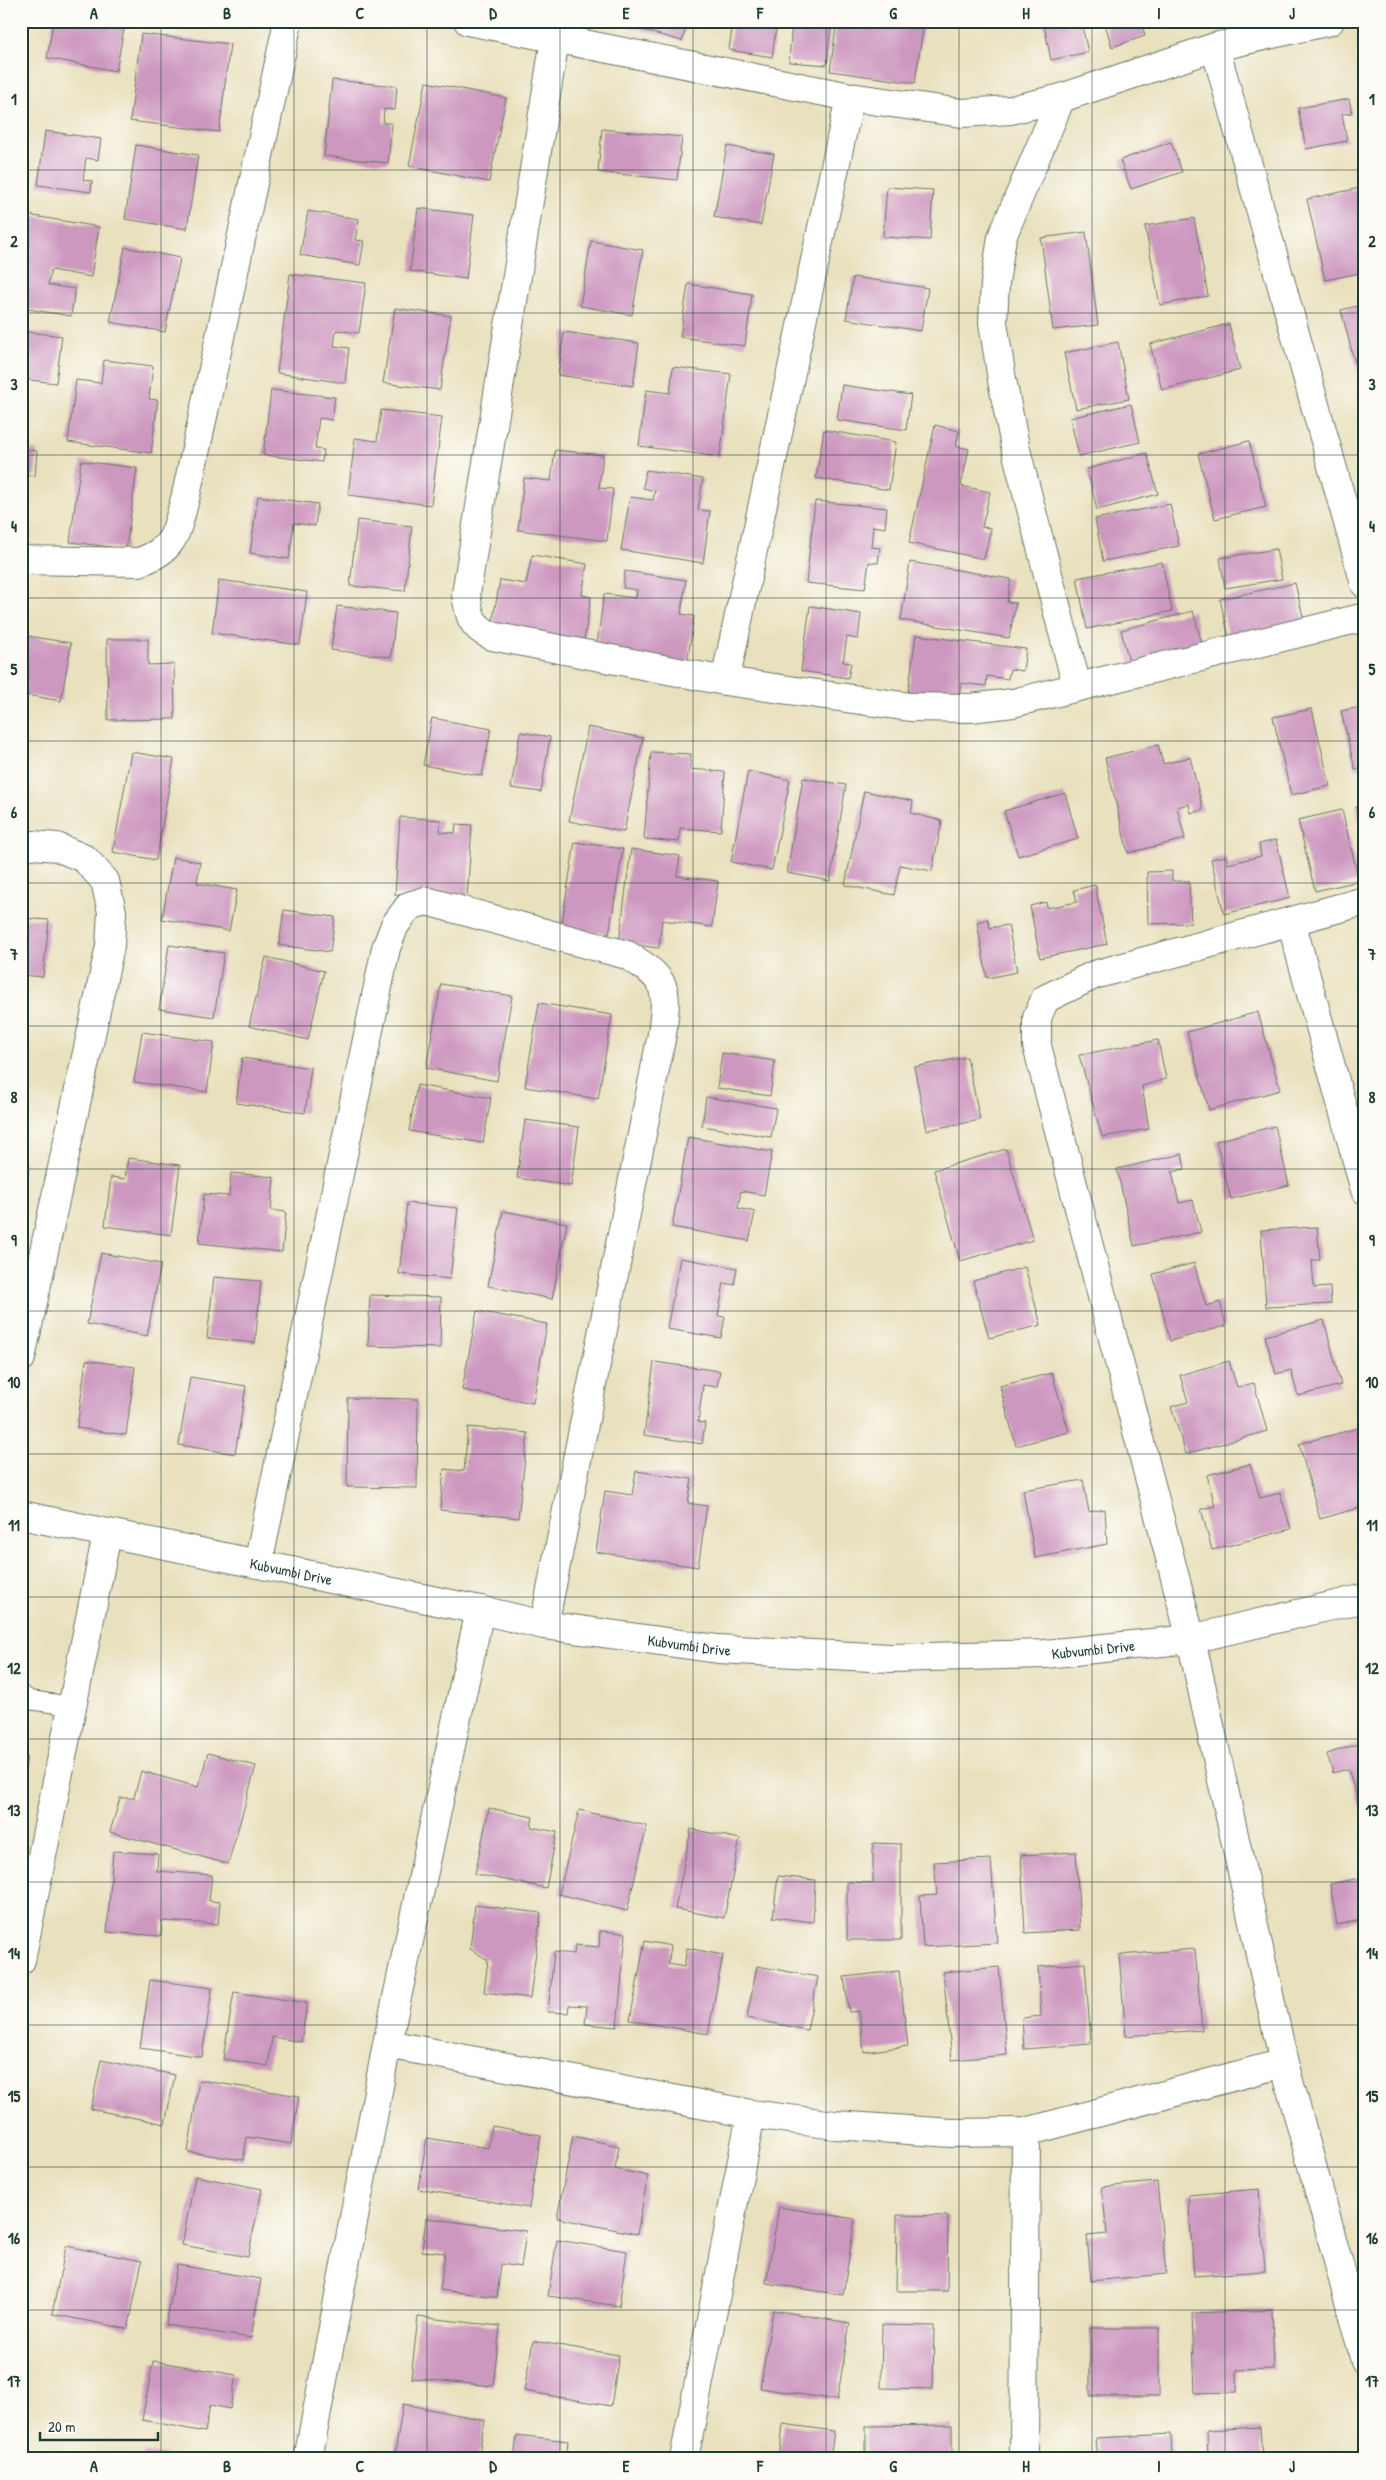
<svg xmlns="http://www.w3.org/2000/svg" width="1386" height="2480" viewBox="0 0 1386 2480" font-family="'Patrick Hand',sans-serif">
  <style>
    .building { fill: #cd98c0 }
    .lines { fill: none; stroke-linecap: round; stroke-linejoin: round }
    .service-casing { stroke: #667664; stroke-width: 20 }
    .minor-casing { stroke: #667664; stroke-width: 30 }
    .tertiary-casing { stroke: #667664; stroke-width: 30 }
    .service { stroke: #fff; stroke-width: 18 }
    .minor { stroke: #fff; stroke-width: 28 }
    .tertiary { stroke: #fff; stroke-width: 28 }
    .grid { fill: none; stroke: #1f3d34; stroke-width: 1; stroke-opacity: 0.55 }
    .labels { text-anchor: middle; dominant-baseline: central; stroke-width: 4.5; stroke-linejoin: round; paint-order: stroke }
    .street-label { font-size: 15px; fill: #1f3d34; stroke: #fdfcf7 }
    .neatline { fill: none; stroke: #1f3d34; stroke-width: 2 }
    .grid-label { font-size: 16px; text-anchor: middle; font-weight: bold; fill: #1f3d34 }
  </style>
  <rect width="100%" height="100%" fill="#fdfcf7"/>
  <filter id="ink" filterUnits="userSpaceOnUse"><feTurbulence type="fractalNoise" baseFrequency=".02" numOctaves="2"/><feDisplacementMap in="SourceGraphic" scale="10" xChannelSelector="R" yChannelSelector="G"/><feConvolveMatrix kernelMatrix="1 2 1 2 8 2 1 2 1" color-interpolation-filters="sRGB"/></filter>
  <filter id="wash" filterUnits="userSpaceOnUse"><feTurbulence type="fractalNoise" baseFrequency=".0096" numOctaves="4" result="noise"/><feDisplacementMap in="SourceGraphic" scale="20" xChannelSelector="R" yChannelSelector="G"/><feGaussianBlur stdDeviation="1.12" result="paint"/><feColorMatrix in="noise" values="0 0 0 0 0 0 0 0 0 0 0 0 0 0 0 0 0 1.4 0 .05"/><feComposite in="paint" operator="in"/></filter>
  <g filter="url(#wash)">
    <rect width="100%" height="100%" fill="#e9e0bd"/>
    <g id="blocks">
      <path class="building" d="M53 21 125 23 116 71 47 58Z
        M625 21H688L682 41 624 25Z
        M733 21H777L772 57 729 50Z
        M792 21H831L827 65 789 62Z
        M837 21H900L915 24 917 21H924L915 83 830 71Z
        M1043 21H1081L1088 52 1051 60Z
        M1104 21H1141L1145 36 1112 47Z
        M141 34 230 44 219 132 130 121Z
        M332 80 397 86 395 110 384 109 383 123H392L388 163 324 156Z
        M426 82 506 98 489 182 409 166Z
        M1349 99 1352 113 1342 114 1347 141 1306 149 1298 108Z
        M602 129 682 137 677 180 598 172Z
        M45 131 101 139 98 160 86 158 83 180 92 181 91 192 38 185Z
        M1171 142 1182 172 1131 189 1120 160Z
        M136 145 198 155 187 229 125 219Z
        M727 146 774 154 761 225 714 217Z
        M887 187 933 190 930 240 883 237Z
        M1365 187V272L1325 280 1307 199Z
        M418 208 474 215 466 279 410 271Z
        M308 211 359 219 355 240 364 241 360 265 300 255Z
        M22 214 99 227 91 277 51 270 48 285 75 289 71 316 21 308Z
        M1194 218 1208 296 1160 305 1145 226Z
        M1086 232 1098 325 1053 330 1041 238Z
        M591 241 643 250 632 315 580 306Z
        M125 247 180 258 165 332 110 322Z
        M290 274 366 283 359 333 336 330 334 346 349 348 345 383 277 373Z
        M853 277 928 288 921 331 846 319Z
        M688 284 752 294 745 346 680 337Z
        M1365 304V370L1357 371 1341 310Z
        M395 308 451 316 440 390 383 383Z
        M1229 324 1240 370 1162 390 1150 344Z
        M21 331 62 336 56 383 21 379Z
        M564 332 639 343 633 386 558 375Z
        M1118 342 1129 399 1076 409 1064 353Z
        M104 360 153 366 149 399 158 400 151 453 68 442 76 380 101 383Z
        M673 367 731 374 720 457 639 446 646 390 670 393Z
        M842 385 911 395 906 430 837 420Z
        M271 390 335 397 332 420 319 418 315 449 324 450 322 462 263 455Z
        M1131 404 1140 442 1079 456 1070 418Z
        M381 410 442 417 431 505 348 495 355 438 377 441Z
        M1365 411V432H1364L1360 412Z
        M935 425 959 431 956 446 969 449 961 486 990 492 982 527 991 528 984 559 909 543Z
        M824 430 896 442 889 490 816 478Z
        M1249 441 1266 507 1215 519 1198 454Z
        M21 449 37 451 35 476 21 475Z
        M555 450 603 455 599 488 613 489 607 541 518 530 524 478 551 481Z
        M1147 453 1158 494 1097 510 1087 469Z
        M81 461 137 468 126 549 70 542Z
        M646 470 703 479 698 510 710 511 703 563 621 550 630 497 653 500 655 491 643 488Z
        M258 496 318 504 315 526 294 523 289 559 250 553Z
        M21 498H28L27 509H21Z
        M815 501 887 508 885 528 873 526 871 547 880 548 878 563 869 562 865 589 806 583Z
        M1170 504 1179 546 1103 561 1095 519Z
        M357 520 412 526 405 591 350 586Z
        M1276 549 1282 579 1225 588 1220 558Z
        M532 555 587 564 582 595 591 597 583 646 491 631 500 580 526 584Z
        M910 562 1011 579 1007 602 1016 603 1009 638 901 620Z
        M1162 562 1172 611 1087 629 1077 578Z
        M625 571 686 580 681 614 694 616 687 665 596 651 604 594 636 598 637 590 623 588Z
        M219 580 307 592 300 645 212 633Z
        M1295 583 1305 625 1230 642 1220 599Z
        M337 606 396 613 391 657 331 650Z
        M810 606 861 614 858 639 847 637 843 662 851 663 848 678 801 671Z
        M1193 611 1203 647 1130 666 1121 630Z
        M21 635 71 643 61 701 21 694Z
        M916 635 1026 649 1023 671 1010 669 1008 679 987 676 986 686 961 683 959 699 908 693Z
        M107 639H148V665L174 664 175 719 108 720Z
        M1365 706V767L1355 769 1341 711Z
        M1312 709 1330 786 1291 795 1273 717Z
        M432 718 491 729 482 776 423 765Z
        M588 727 643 738 624 832 569 821Z
        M520 732 550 737 541 792 511 788Z
        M1158 745 1163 764 1190 757 1203 810 1191 813 1189 804 1177 807 1185 839 1128 853 1105 758Z
        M131 752 174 759 156 860 113 852Z
        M651 752 691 754 690 769 725 772 721 831 680 828 679 842 644 839Z
        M748 771 790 780 772 870 731 862Z
        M803 778 846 785 830 881 787 873Z
        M864 791 913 801 911 813 942 821 932 871 900 865 894 895 845 885Z
        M1065 793 1078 839 1018 856 1004 811Z
        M1365 804V839H1364L1356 807Z
        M1342 810 1359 881 1315 891 1298 820Z
        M400 817 441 820 440 832 455 833 456 824 472 825 467 899 395 895Z
        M1276 840 1290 898 1224 914 1211 859 1226 856 1228 864 1261 856 1259 844Z
        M575 842 623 849 609 934 561 927Z
        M631 849 680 856 677 876 718 881 712 927 662 920 659 948 619 943Z
        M173 857 200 862 197 883 237 890 229 931 162 919Z
        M1172 871V881H1189L1191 923 1148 924 1147 872Z
        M1095 885 1107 944 1040 958 1030 906 1046 902 1047 908 1077 902 1074 890Z
        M284 910 335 917 330 952 279 945Z
        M21 918 49 920 43 977 21 975Z
        M988 919 990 928 1008 925 1017 972 987 978 977 922Z
        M169 945 224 953 214 1017 159 1009Z
        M266 957 324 971 308 1040 249 1026Z
        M1365 983V1013H1364L1357 984Z
        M441 984 512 996 497 1081 426 1068Z
        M539 1003 612 1015 598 1099 525 1087Z
        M1258 1012 1280 1090 1209 1110 1187 1032Z
        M21 1026H25L22 1042H21Z
        M142 1032 214 1042 207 1092 134 1082Z
        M1158 1040 1166 1079 1142 1086 1149 1129 1102 1137 1079 1055Z
        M722 1053 775 1061 770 1096 717 1088Z
        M967 1057 980 1120 927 1130 914 1067Z
        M242 1058 311 1068 305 1113 236 1103Z
        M417 1085 491 1098 483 1143 409 1131Z
        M706 1097 776 1108 771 1137 702 1126Z
        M525 1120 579 1127 571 1186 517 1178Z
        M1275 1126 1289 1185 1231 1199 1216 1141Z
        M688 1137 772 1152 764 1195 741 1191 738 1208 755 1212 749 1241 672 1227Z
        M1006 1149 1033 1240 960 1261 934 1170Z
        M1182 1154 1185 1169 1172 1172 1179 1203 1193 1200 1201 1232 1134 1246 1117 1169Z
        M128 1158 180 1165 171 1235 105 1226 111 1177 125 1179Z
        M21 1160H24L23 1174H21Z
        M231 1173 274 1177 271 1210 286 1212 282 1252 199 1243 204 1194 229 1196Z
        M407 1203 458 1208 450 1279 399 1274Z
        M503 1211 567 1223 552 1299 488 1286Z
        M1317 1227 1320 1260H1312L1314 1288 1330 1287 1331 1304 1266 1307 1261 1230Z
        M101 1253 161 1264 147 1336 87 1324Z
        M680 1258 737 1268 734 1285 724 1283 718 1316 725 1317 721 1338 667 1329Z
        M1194 1263 1206 1306 1220 1302 1226 1326 1170 1341 1153 1274Z
        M1025 1267 1041 1325 989 1338 973 1281Z
        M214 1277 261 1281 255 1343 207 1338Z
        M370 1295 441 1297 440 1348 368 1346Z
        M477 1311 547 1324 533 1403 462 1390Z
        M1324 1320 1341 1385 1298 1396 1291 1370 1276 1374 1265 1336Z
        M86 1360 135 1367 126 1435 77 1428Z
        M1229 1361 1237 1387 1254 1383 1267 1431 1186 1454 1171 1407 1188 1402 1180 1375Z
        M654 1362 720 1371 717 1387 703 1385 698 1422 705 1423 702 1444 644 1435Z
        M1052 1373 1069 1432 1016 1446 1000 1386Z
        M190 1377 246 1386 235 1454 179 1445Z
        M348 1398 418 1399 417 1488 347 1487Z
        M1365 1426V1506L1320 1519 1299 1444Z
        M468 1427 528 1433 518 1518 440 1510 444 1469 464 1471Z
        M1250 1464 1260 1498 1280 1493 1291 1529 1212 1550 1201 1509 1215 1506 1207 1475Z
        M636 1471 692 1479 688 1503 707 1506 698 1567 596 1552 605 1491 632 1495Z
        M1083 1480 1089 1512 1105 1509 1107 1544 1035 1558 1023 1490Z
        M1361 1743 1365 1756V1808L1361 1809 1348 1769 1333 1773 1327 1754Z
        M21 1752 27 1756 22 1790H21Z
        M208 1753 256 1766 228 1864 110 1832 120 1798H134L141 1771 198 1787Z
        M489 1808 533 1817 531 1827 557 1832 546 1888 475 1874Z
        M579 1810 647 1826 627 1911 559 1894Z
        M691 1829 740 1839 724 1918 675 1909Z
        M873 1843 901 1844V1940H847V1882L873 1883Z
        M113 1851 158 1854 157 1871 212 1875 209 1901 220 1902 218 1924 162 1921 161 1936 107 1932Z
        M1076 1852 1080 1930 1025 1933 1021 1855Z
        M991 1859 997 1943 923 1947 920 1896 937 1895 934 1862Z
        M778 1876 815 1880 813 1922 773 1917Z
        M1365 1877V1919L1337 1925 1330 1884Z
        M475 1905 541 1913 530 1998 484 1992 488 1960 470 1949Z
        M600 1931 626 1933 617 2027 585 2024 587 2006 569 2005 568 2013 548 2012 554 1952 574 1954 575 1945 599 1947Z
        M645 1941 671 1946 668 1964 684 1967 687 1948 723 1955 708 2034 630 2020Z
        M1195 1949 1202 2030 1126 2036 1119 1955Z
        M1085 1963 1091 2044 1024 2049 1022 2018 1041 2016 1038 1967Z
        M757 1966 818 1977 807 2030 747 2018Z
        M999 1967 1007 2055 952 2060 943 1972Z
        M899 1971 908 2046 864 2052 859 2011 849 2012 844 1977Z
        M150 1980 212 1988 202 2057 140 2048Z
        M234 1992 307 2003 301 2042 272 2037 268 2066 223 2059Z
        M101 2060 175 2075 165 2124 91 2109Z
        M199 2080 299 2096 291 2144 247 2137 243 2160 188 2152Z
        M492 2126 541 2135 529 2208 418 2189 427 2138 488 2148Z
        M573 2136 619 2146 615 2169 648 2176 637 2234 557 2218Z
        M195 2176 262 2189 248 2257 182 2245Z
        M1157 2182 1166 2274 1091 2281 1087 2236 1107 2234 1102 2187Z
        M1259 2189 1265 2271 1194 2276 1188 2195Z
        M779 2207 855 2219 843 2295 766 2283Z
        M897 2215 948 2216 947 2291H896Z
        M426 2218 526 2231 521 2267 501 2264 497 2297 440 2290 445 2253 422 2251Z
        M557 2240 627 2251 619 2306 548 2296Z
        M66 2246 142 2261 128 2329 52 2314Z
        M177 2265 261 2279 251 2338 166 2325Z
        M773 2310 850 2323 837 2400 760 2388Z
        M1272 2310 1274 2369 1237 2370V2392L1195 2393 1192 2313Z
        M418 2317 500 2326 493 2386 411 2378Z
        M882 2325 934 2326 933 2389 881 2388Z
        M1090 2328H1159V2396H1090Z
        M533 2341 619 2355 611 2406 524 2391Z
        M153 2361 236 2375 230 2409 210 2405 205 2432 142 2420Z
        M403 2404 485 2420 478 2459H394Z
        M783 2424 834 2431 830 2459H779Z
        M952 2425V2459H866V2426Z
        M1260 2427 1262 2458 1208 2459 1207 2430Z
        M1171 2434 1172 2459H1098L1096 2438Z
        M517 2435 568 2441 566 2459H514Z
        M143 2452 174 2458V2459H142Z"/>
    </g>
  </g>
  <g filter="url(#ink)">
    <use href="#blocks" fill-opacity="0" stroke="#667664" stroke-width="1"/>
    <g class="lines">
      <defs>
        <path id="service" d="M21 1694 29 1700 72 1706"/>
        <path id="minor" d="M468 21 850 97 962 113 1011 110 1061 98 1215 47 1330 21
          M555 39 466 594C469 615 471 627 492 636L725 681 910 707 970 708 1013 703 1365 617
          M1215 47 1365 584
          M1061 98 1002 237 995 283 993 322 1002 380 1015 446 1077 687
          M21 560 139 562C177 549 176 531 186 495L288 21
          M725 681 850 97
          M21 844 57 847 85 859 105 881 112 912 110 946 21 1358
          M1365 901 1094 975 1045 999 1037 1018V1046L1191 1639 1284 2063 1365 2360
          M1291 921 1365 1190
          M258 1564 386 948 395 925 409 906 426 901 627 955C668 980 668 987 662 1034L544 1625
          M21 1960 107 1534
          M387 2044 751 2114 835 2125 952 2133 1026 2132 1284 2063
          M308 2459 387 2044 480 1610
          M684 2459 751 2114
          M1024 2459 1026 2132"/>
        <g id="tertiary">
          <path id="s1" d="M21 1515 480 1610 544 1625 718 1649 890 1658 1045 1654 1191 1639 1365 1598"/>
        </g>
      </defs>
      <use href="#service" class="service-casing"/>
      <use href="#minor" class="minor-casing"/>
      <use href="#tertiary" class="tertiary-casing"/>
      <use href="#service" class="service"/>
      <use href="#minor" class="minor"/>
      <use href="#tertiary" class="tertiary"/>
    </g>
  </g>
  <path class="grid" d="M161 21V2459M294 21V2459M427 21V2459M560 21V2459M693 21V2459M826 21V2459M959 21V2459M1092 21V2459M1225 21V2459M21 170H1365M21 313H1365M21 455H1365M21 598H1365M21 741H1365M21 883H1365M21 1026H1365M21 1169H1365M21 1311H1365M21 1454H1365M21 1597H1365M21 1739H1365M21 1882H1365M21 2025H1365M21 2167H1365M21 2310H1365"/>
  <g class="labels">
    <g class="street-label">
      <text stroke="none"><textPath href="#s1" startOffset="276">Kubvumbi Drive</textPath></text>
      <text stroke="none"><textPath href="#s1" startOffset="681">Kubvumbi Drive</textPath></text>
      <text stroke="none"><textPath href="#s1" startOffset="1086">Kubvumbi Drive</textPath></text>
    </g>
  </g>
  <rect width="1386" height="2480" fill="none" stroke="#fdfcf7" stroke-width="55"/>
  <path d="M40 2432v8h118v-8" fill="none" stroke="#1f3d34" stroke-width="2.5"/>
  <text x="48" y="2432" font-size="15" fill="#1f3d34" stroke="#fdfcf7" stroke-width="4" paint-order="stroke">20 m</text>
  <rect x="28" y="28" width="1330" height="2424" class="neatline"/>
  <g class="grid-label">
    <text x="94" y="19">A</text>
    <text x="227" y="19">B</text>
    <text x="360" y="19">C</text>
    <text x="493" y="19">D</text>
    <text x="626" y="19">E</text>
    <text x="760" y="19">F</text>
    <text x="893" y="19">G</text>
    <text x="1026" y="19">H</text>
    <text x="1159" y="19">I</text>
    <text x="1292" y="19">J</text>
    <text x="14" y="105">1</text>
    <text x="1372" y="105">1</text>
    <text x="14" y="247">2</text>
    <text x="1372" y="247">2</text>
    <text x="14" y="390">3</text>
    <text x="1372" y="390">3</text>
    <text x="14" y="532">4</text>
    <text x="1372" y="532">4</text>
    <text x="14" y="675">5</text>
    <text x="1372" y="675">5</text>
    <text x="14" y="818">6</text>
    <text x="1372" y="818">6</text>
    <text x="14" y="960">7</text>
    <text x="1372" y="960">7</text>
    <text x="14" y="1103">8</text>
    <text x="1372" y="1103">8</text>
    <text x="14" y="1246">9</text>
    <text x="1372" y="1246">9</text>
    <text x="14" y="1388">10</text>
    <text x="1372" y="1388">10</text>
    <text x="14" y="1531">11</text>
    <text x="1372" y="1531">11</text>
    <text x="14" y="1674">12</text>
    <text x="1372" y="1674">12</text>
    <text x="14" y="1816">13</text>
    <text x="1372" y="1816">13</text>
    <text x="14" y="1959">14</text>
    <text x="1372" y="1959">14</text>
    <text x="14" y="2102">15</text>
    <text x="1372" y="2102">15</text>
    <text x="14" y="2244">16</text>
    <text x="1372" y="2244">16</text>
    <text x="14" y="2387">17</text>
    <text x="1372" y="2387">17</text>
    <text x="94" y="2472">A</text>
    <text x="227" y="2472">B</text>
    <text x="360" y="2472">C</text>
    <text x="493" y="2472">D</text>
    <text x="626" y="2472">E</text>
    <text x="760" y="2472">F</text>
    <text x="893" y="2472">G</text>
    <text x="1026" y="2472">H</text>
    <text x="1159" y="2472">I</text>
    <text x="1292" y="2472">J</text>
  </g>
</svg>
